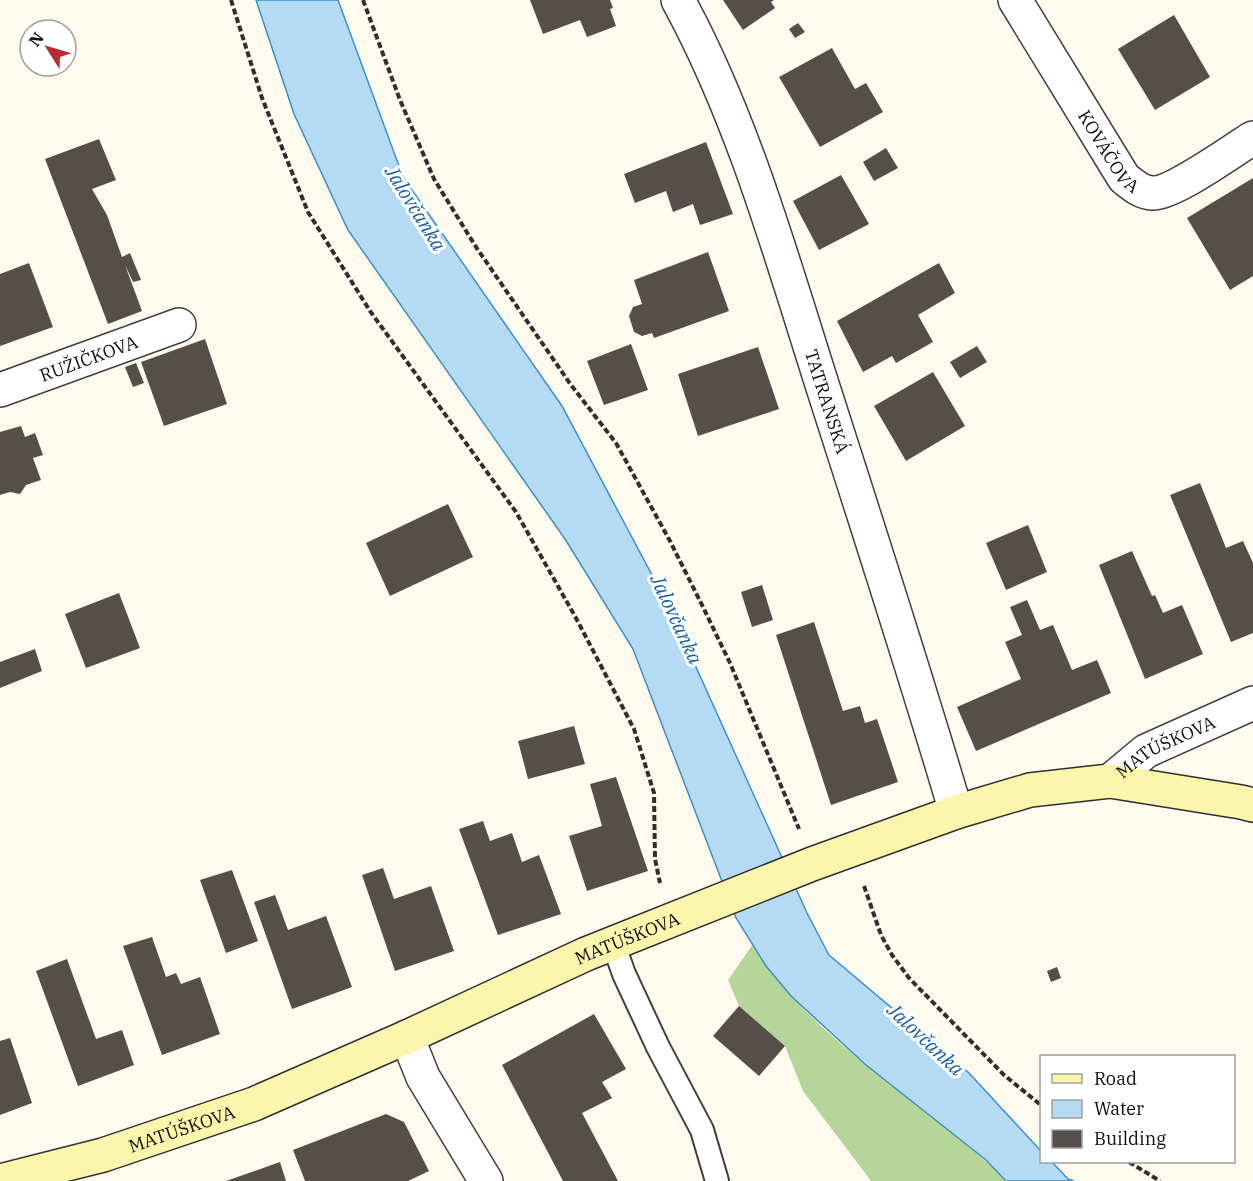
<svg xmlns="http://www.w3.org/2000/svg" width="1253" height="1181" viewBox="0 0 1253 1181" font-family="'IBM Plex Serif',serif">
  <style>
    .forest { fill: #b4d799 }
    .water { fill: #b5dbf4; stroke: #3f8ec8; stroke-width: 1.5 }
    .building { fill: #554f4a }
    .lines { fill: none; stroke-linecap: round; stroke-linejoin: round }
    .lane-casing { stroke: #404040; stroke-width: 26 }
    .street-casing { stroke: #404040; stroke-width: 36 }
    .secondary-casing { stroke: #2f2f2f; stroke-width: 36 }
    .path { stroke: #2f2f2f; stroke-width: 4; stroke-dasharray: 6 3; stroke-linecap: butt }
    .lane { stroke: #fff; stroke-width: 22 }
    .street { stroke: #fff; stroke-width: 33 }
    .secondary { stroke: #fcf5ac; stroke-width: 33 }
    .labels { text-anchor: middle; dominant-baseline: central; stroke-width: 6; stroke-linejoin: round; paint-order: stroke }
    .street-label { font-size: 18px; fill: #0d0d0d; stroke: #fff }
    .water-label { font-size: 20px; font-style: italic; fill: #1b609a; stroke: #fff }
  </style>
  <rect width="100%" height="100%" fill="#fefbee"/>
  <path class="forest" d="M753 944C794 1013 867 1066 929 1115 956 1136 982 1156 1006 1181H871L803 1091 785 1046 739 1006 728 980Z"/>
  <path class="water" d="M256 0H338L403 177 562 406 668 605 807 913 829 955 969 1073 1041 1151 1042 1162H1052L1068 1179 1074 1181H1006L986 1160 866 1065 791 996 766 966 736 918 633 649 565 539 348 230 294 114Z"/>
  <path class="building" d="M530 0H610L613 8 610 9 616 26 587 37 580 20 543 34Z
    M723 0H774L771 2 775 8 743 30Z
    M1174 15 1210 77 1155 110 1118 49Z
    M798 23 805 32 795 38 789 29Z
    M832 48 855 89 866 83 883 112 820 147 779 77Z
    M99 139 116 180 92 189 107 215 122 257 130 253 141 280 133 282 125 265 142 311 108 324 45 159Z
    M706 142 733 214 700 225 693 204 673 212 666 191 635 203 624 174Z
    M886 148 898 168 874 181 863 162Z
    M841 175 869 224 819 250 793 201Z
    M1253 178V276L1230 290 1187 218Z
    M708 252 729 311 654 338 652 333 642 336 634 332 629 316 633 307 642 304 634 280Z
    M29 263 53 327 0 346V274Z
    M939 263 955 293 918 315 933 342 896 363 892 356 863 372 837 321Z
    M205 339 227 404 164 426 141 362Z
    M631 344 648 390 604 405 587 361Z
    M977 346 987 362 960 378 950 362Z
    M758 347 779 409 698 436 678 374Z
    M136 363 144 383 133 387 125 367Z
    M933 372 965 426 906 461 874 406Z
    M21 426 25 437 35 433 43 455 33 458 41 480 26 485 20 494 10 492 0 495V432Z
    M1200 483 1226 548 1243 541 1253 563V633L1231 642 1170 495Z
    M448 504 473 557 390 596 366 543Z
    M1028 525 1047 572 1006 590 986 543Z
    M1132 551 1152 596 1155 595 1163 613 1182 605 1203 654 1145 679 1099 565Z
    M762 585 773 620 752 627 741 592Z
    M119 593 140 648 86 668 65 614Z
    M1027 600 1040 630 1053 625 1072 670 1097 660 1111 693 976 751 957 707 1021 679 1005 642 1022 635 1010 607Z
    M814 622 843 711 860 706 865 723 877 719 898 782 831 805 776 635Z
    M35 649 42 671 0 688V662Z
    M574 726 585 764 528 779 518 741Z
    M616 777 648 871 587 891 569 836 602 826 590 784Z
    M483 821 490 841 512 833 522 862 539 855 561 914 498 935 459 829Z
    M383 868 394 899 431 886 454 951 395 971 362 875Z
    M232 870 258 941 226 953 200 880Z
    M275 895 288 930 326 916 352 987 292 1009 254 902Z
    M152 937 166 977 176 973 181 984 200 977 220 1034 162 1055 123 946Z
    M67 959 96 1039 122 1030 134 1065 78 1086 36 971Z
    M1057 967 1061 978 1051 982 1047 971Z
    M739 1006 785 1046 759 1076 713 1036Z
    M594 1014 626 1069 602 1082 612 1098 582 1113 618 1181H563L502 1065Z
    M10 1038 32 1103 0 1115V1041Z
    M386 1114 404 1122 429 1171 408 1181H305L293 1150Z
    M280 1162 286 1181H226Z"/>
  <g class="lines">
    <defs>
      <path id="lane" d="M613 943 624 974 658 1047 702 1130 717 1181"/>
      <g id="street">
        <path id="s1" d="M678 0C742 117 780 252 820 378 866 522 913 666 956 812"/>
        <path id="s2" d="M1015 0 1124 178C1133 185 1140 192 1152 193 1173 194 1233 150 1253 138"/>
        <path id="s3" d="M0 390 179 325"/>
        <path id="s4" d="M1110 781 1146 751 1253 703"/>
        <path d="M407 1037 423 1077 486 1181"/>
      </g>
      <g id="secondary">
        <path id="s5" d="M0 1181 103 1155 254 1104 407 1037 586 954 812 864 956 812 1030 790 1110 781 1241 802 1253 805"/>
      </g>
    </defs>
    <use href="#lane" class="lane-casing"/>
    <use href="#street" class="street-casing"/>
    <use href="#secondary" class="secondary-casing"/>
    <path class="path" d="M231 0 262 98 308 212 370 311 516 512 576 618 634 729 654 793 655 859 660 883
      M363 0 400 100 434 179 476 247 571 385 616 443 670 541 703 607 730 663 799 829
      M864 886 881 935 892 955 909 978 1004 1075 1042 1106
      M1129 1162 1160 1181"/>
    <use href="#lane" class="lane"/>
    <use href="#street" class="street"/>
    <use href="#secondary" class="secondary"/>
  </g>
  <g class="labels">
    <g class="street-label">
      <text stroke="none"><textPath href="#s2" startOffset="178">KOVÁČOVA</textPath></text>
      <text stroke="none"><textPath href="#s3" startOffset="94">RUŽIČKOVA</textPath></text>
      <text stroke="none"><textPath href="#s1" startOffset="429">TATRANSKÁ</textPath></text>
      <text stroke="none"><textPath href="#s4" startOffset="66">MATÚŠKOVA</textPath></text>
      <text stroke="none"><textPath href="#s5" startOffset="674">MATÚŠKOVA</textPath></text>
      <text stroke="none"><textPath href="#s5" startOffset="189">MATÚŠKOVA</textPath></text>
    </g>
    <g class="water-label">
      <text transform="translate(416 208) rotate(58)">Jalovčanka</text>
      <text transform="translate(677 619) rotate(65)">Jalovčanka</text>
      <text transform="translate(926 1039) rotate(43)">Jalovčanka</text>
    </g>
  </g>
  <rect x="1040" y="1055" width="195" height="108" fill="#ffffff" stroke="#9e9e9e" stroke-width="1.5"/>
  <rect x="1052" y="1074" width="30" height="9" fill="#fcf5ac" stroke="#9e9e9e" stroke-width="1.5"/>
  <text x="1094" y="1085" font-size="18" fill="#0d0d0d">Road</text>
  <rect x="1052" y="1100" width="30" height="18" fill="#b5dbf4" stroke="#9e9e9e" stroke-width="1.5"/>
  <text x="1094" y="1115" font-size="18" fill="#0d0d0d">Water</text>
  <rect x="1052" y="1130" width="30" height="18" fill="#554f4a" stroke="#9e9e9e" stroke-width="1.5"/>
  <text x="1094" y="1145" font-size="18" fill="#0d0d0d">Building</text>
  <g transform="translate(48 48) rotate(307)"><circle r="28" fill="#ffffff" stroke="#9e9e9e" stroke-width="1.5"/>
  <path d="M0-4.5L10 22L0 15L-10 22Z" fill="#b82b2e"/>
  <text y="-9" font-size="16" font-weight="bold" text-anchor="middle" fill="#0d0d0d">N</text>
  </g>
</svg>
